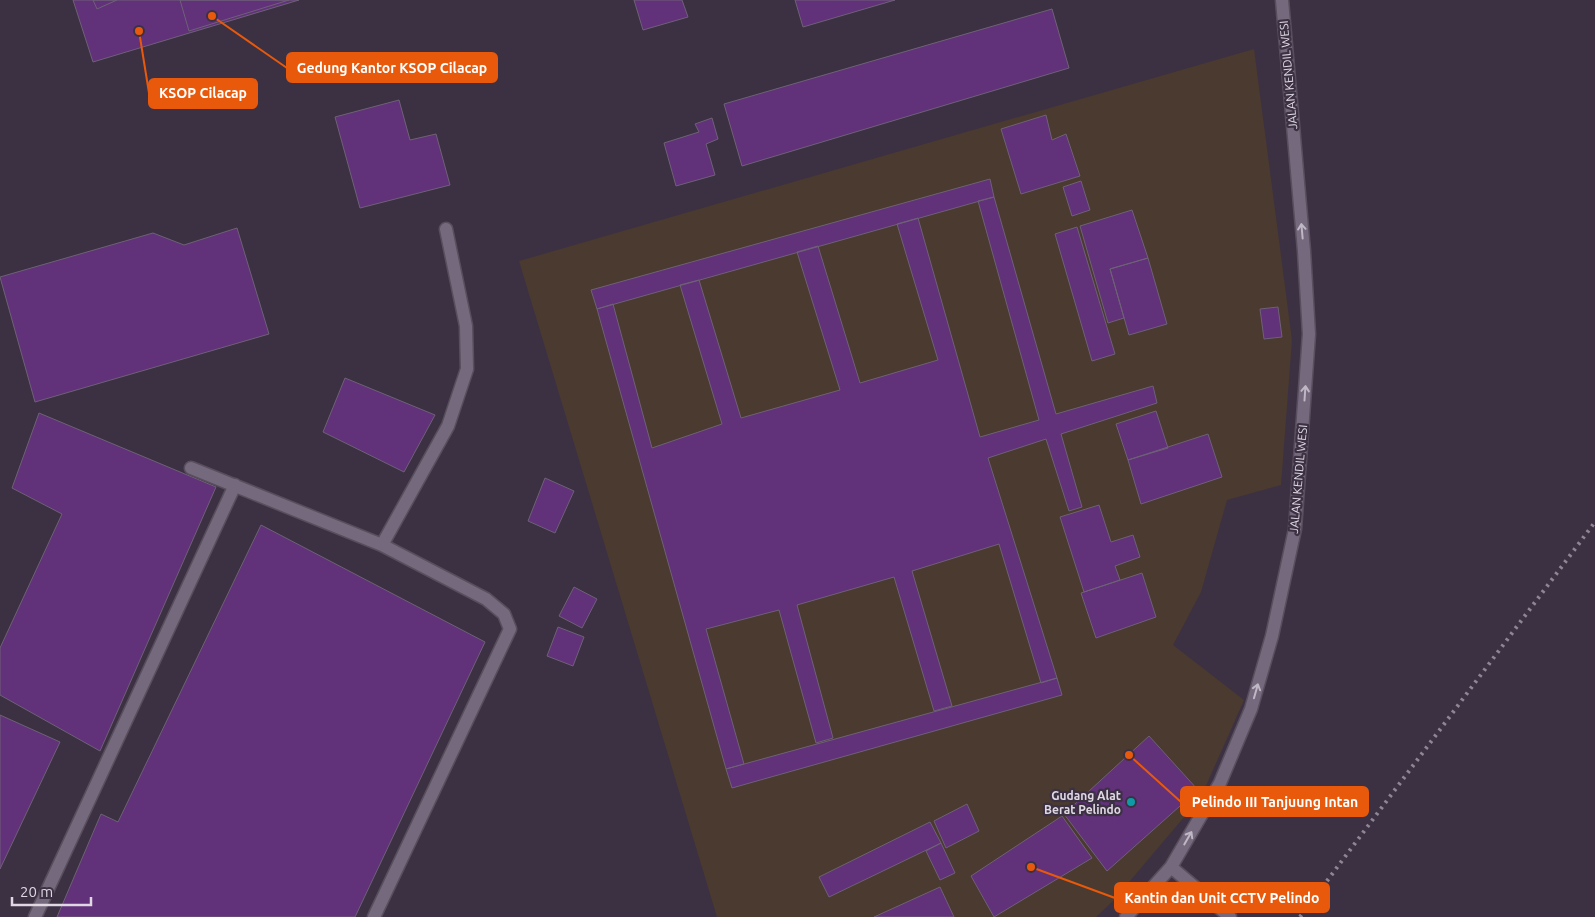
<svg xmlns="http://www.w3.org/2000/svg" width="1595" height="917" viewBox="0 0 1595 917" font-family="Ubuntu,sans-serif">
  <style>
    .commercial { fill: #4b3a2f }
    .building { fill: #61317a; stroke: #6e6176 }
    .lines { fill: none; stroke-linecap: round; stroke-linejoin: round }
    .service-casing { stroke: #584e5d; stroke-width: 15 }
    .service { stroke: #75697d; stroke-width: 12 }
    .rail { stroke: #8f8694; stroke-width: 4; stroke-dasharray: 2.5 5; stroke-linecap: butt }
    .oneway { stroke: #bfb7c4 }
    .culture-dot { fill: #0f9aa8; stroke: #3c3143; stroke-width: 2 }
    .labels { text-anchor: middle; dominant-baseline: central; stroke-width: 4.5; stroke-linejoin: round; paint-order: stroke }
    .street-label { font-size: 12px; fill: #dfd8e3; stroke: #3c3143 }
    .poi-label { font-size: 12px; font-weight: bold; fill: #dfd8e3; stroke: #3c3143; text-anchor: end }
    .leader { fill: none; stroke: #e8590c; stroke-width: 2 }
    .callout-dot { fill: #e8590c; stroke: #3c3143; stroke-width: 2 }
    .callout { fill: #e8590c; stroke: #e8590c; stroke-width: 2 }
    .callout-label { font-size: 14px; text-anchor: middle; font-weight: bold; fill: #fff }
  </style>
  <rect width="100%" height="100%" fill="#3c3143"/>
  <path class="commercial" d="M1254 49 1292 340 1281 485 1227 500 1201 592 1173 645 1244 700 1201 797 1113 901 1096 917H717L519 261Z"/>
  <path class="building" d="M73 0H299L93 62Z
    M93 0H117L97 9Z
    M180 0H289L189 31Z
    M634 0H682L688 17 643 30Z
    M795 0H895L803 27Z
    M1052 9 1069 68 742 166 724 104Z
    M399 100 410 140 436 134 450 185 360 208 335 117Z
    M1046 115 1052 140 1066 134 1080 176 1021 194 1001 129Z
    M712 118 718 139 706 144 715 175 676 186 664 143 699 132 695 124Z
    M990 179 994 197 597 309 591 290Z
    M1081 181 1090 210 1072 216 1063 187Z
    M994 197 1056 414 1153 386 1157 403 1061 434 1082 507 1069 511 1046 439 988 458 1057 678 1041 683 999 544 912 571 952 706 934 711 894 577 797 605 833 738 816 743 779 610 706 629 744 764 726 769 597 309 613 304 652 448 722 424 680 285 699 280 741 418 840 390 797 252 818 246 860 383 938 360 897 224 918 218 980 437 1039 420 978 201Z
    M1132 210 1148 258 1110 269 1124 318 1108 323 1080 226Z
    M1077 227 1115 354 1092 361 1055 234Z
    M237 228 269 334 35 402 0 277 153 233 184 245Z
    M1148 258 1167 324 1129 335 1110 269Z
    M1278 307 1282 337 1264 339 1260 309Z
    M345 378 435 415 404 472 323 432Z
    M1156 411 1168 448 1128 460 1116 424Z
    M39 413 216 487 100 751 0 695V648L62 514 12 488Z
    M1208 434 1222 477 1141 504 1128 460Z
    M545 478 574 491 555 533 528 521Z
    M1099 505 1111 542 1133 535 1140 557 1115 566 1120 580 1084 592 1060 517Z
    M261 525 485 642 355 917H57L101 814 118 822Z
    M1142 573 1156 617 1096 638 1081 593Z
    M574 587 597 599 582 628 559 616Z
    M558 627 584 637 573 666 547 656Z
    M1057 678 1062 695 732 788 726 769Z
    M0 715 60 742 0 869Z
    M1149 736 1198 790 1107 871 1064 814Z
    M967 804 979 831 946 848 934 821Z
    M1062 816 1092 858 994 917 971 876Z
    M930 822 941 843 829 897 819 877Z
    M941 843 955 873 940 880 926 851Z
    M940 887 954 917H874Z"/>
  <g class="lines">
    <defs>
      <path id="service" d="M191 468 382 545 486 599 504 614 510 629 374 917
        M382 545 448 426 467 369 466 326 446 229
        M1171 867 1230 917
        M35 917 235 485
        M1126 917 1171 867 1220 783 1251 709 1272 636 1295 529 1309 334 1304 251 1282 0"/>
    </defs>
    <use href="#service" class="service-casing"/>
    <use href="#service" class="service"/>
    <path class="rail" d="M1300 917 1595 522"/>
  </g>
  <defs><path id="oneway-shaft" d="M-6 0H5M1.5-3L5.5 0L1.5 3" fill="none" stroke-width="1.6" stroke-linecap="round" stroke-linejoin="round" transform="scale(1.25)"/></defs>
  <g class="oneway">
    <use href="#oneway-shaft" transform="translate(1302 231) rotate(-95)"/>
    <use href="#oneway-shaft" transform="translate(1305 393) rotate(-86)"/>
    <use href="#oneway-shaft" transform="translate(1256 691) rotate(-74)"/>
    <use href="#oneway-shaft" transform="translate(1188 838) rotate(-60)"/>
  </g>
  <circle class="culture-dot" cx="1131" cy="802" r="5"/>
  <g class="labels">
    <g class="street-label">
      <text transform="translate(1288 75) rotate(-95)">JALAN KENDIL WESI</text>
      <text transform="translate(1298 479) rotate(-85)">JALAN KENDIL WESI</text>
    </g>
    <g class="poi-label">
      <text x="1121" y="795">Gudang Alat<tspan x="1121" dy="14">Berat Pelindo</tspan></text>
    </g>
  </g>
  <path class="leader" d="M212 16L287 68M139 31L149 93M1129 755L1181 802M1031 867L1115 898"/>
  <g class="callout-dot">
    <circle cx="212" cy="16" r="5"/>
    <circle cx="139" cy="31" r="5"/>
    <circle cx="1129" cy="755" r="5"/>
    <circle cx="1031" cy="867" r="5"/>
  </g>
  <g class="callout">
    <rect x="287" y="53" width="210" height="29" rx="5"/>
    <rect x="149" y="79" width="108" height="29" rx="5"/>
    <rect x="1181" y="787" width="187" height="29" rx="5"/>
    <rect x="1115" y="883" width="214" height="29" rx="5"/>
  </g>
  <g class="callout-label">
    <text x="392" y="73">Gedung Kantor KSOP Cilacap</text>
    <text x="203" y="98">KSOP Cilacap</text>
    <text x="1275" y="807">Pelindo III Tanjuung Intan</text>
    <text x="1222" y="903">Kantin dan Unit CCTV Pelindo</text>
  </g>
  <path d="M12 897v8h79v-8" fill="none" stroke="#dfd8e3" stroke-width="2.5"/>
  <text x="20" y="897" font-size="15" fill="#dfd8e3" stroke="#3c3143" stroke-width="4" paint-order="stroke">20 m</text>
</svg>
